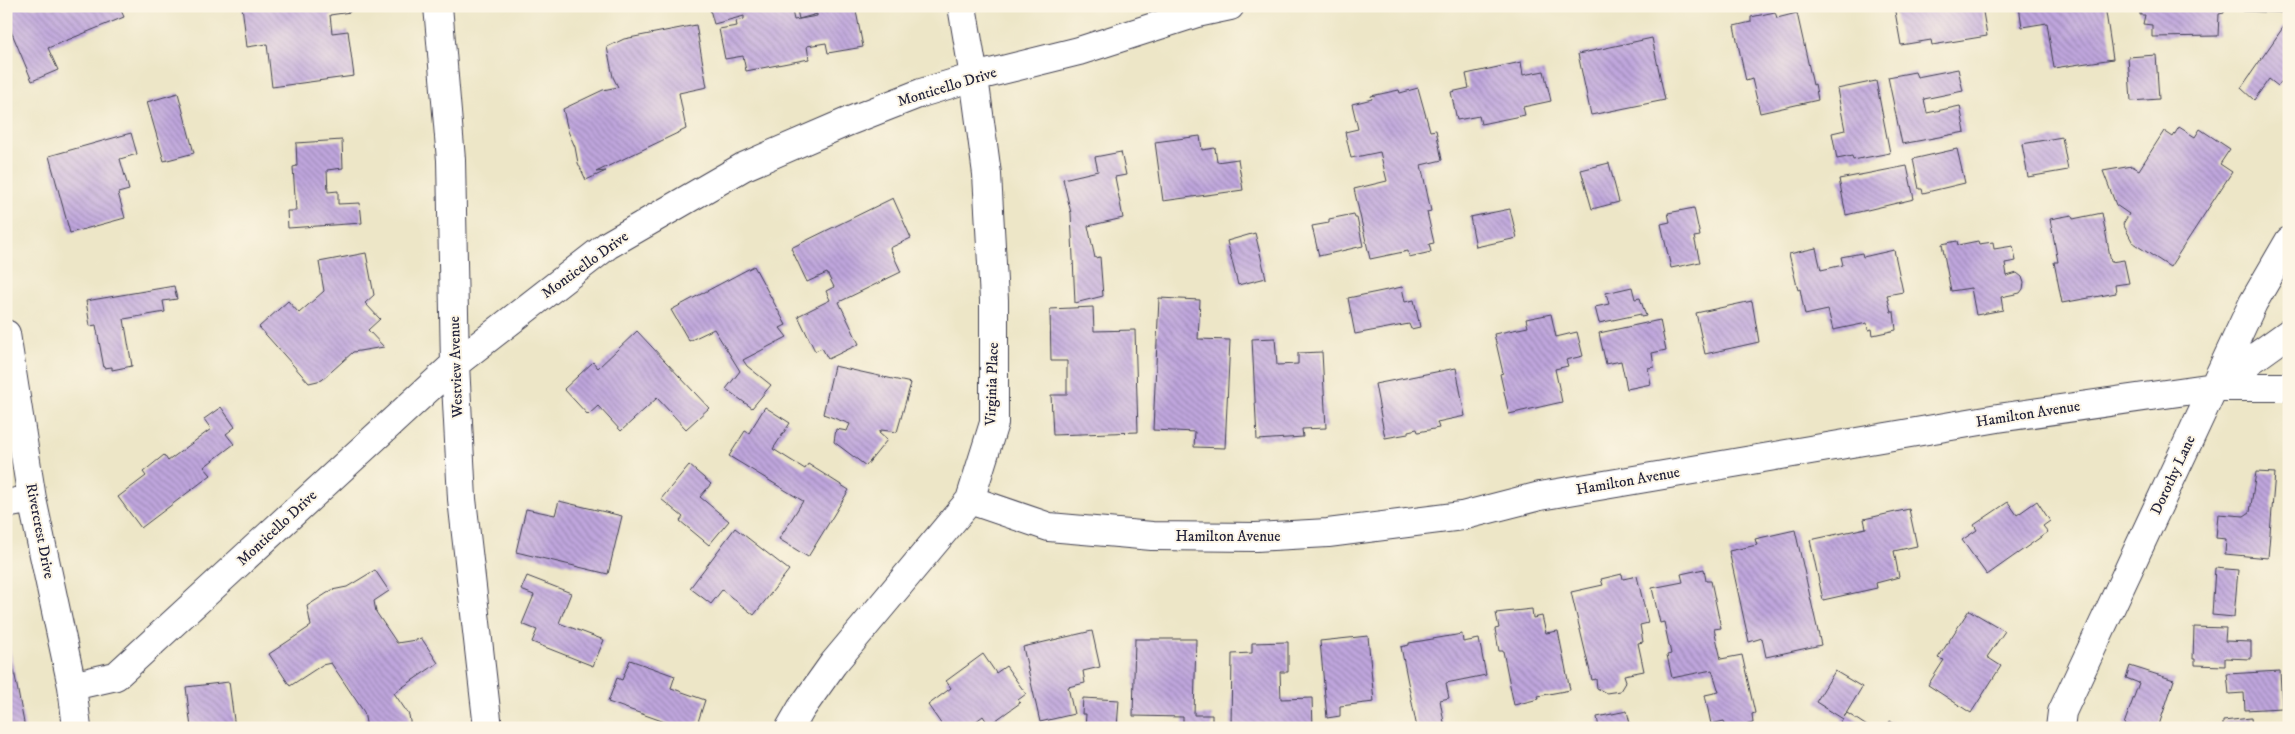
<svg xmlns="http://www.w3.org/2000/svg" width="2295" height="734" viewBox="0 0 2295 734" font-family="'IM FELL DW Pica',serif">
  <style>
    .building { fill: url(#building-back-hatch) }
    .lines { fill: none; stroke-linecap: round; stroke-linejoin: round }
    .minor-casing { stroke: #403f50; stroke-width: 30 }
    .minor { stroke: #fff; stroke-width: 28 }
    .labels { text-anchor: middle; dominant-baseline: central; stroke-width: 4; stroke-linejoin: round; paint-order: stroke }
    .street-label { font-size: 15px; fill: #22223b; stroke: #fcf5e5 }
  </style>
  <defs>
    <pattern id="building-back-hatch" width="6" height="6" patternUnits="userSpaceOnUse" patternTransform="scale(1.25)"><rect width="6" height="6" fill="#bfa6dd"/><path d="M-1 5l2 2M0 0l6 6M5-1l2 2" fill="none" stroke="#9b87b4"/></pattern>
  </defs>
  <rect width="100%" height="100%" fill="#fcf5e5"/>
  <filter id="ink" filterUnits="userSpaceOnUse"><feTurbulence type="fractalNoise" baseFrequency=".02" numOctaves="2"/><feDisplacementMap in="SourceGraphic" scale="10" xChannelSelector="R" yChannelSelector="G"/><feConvolveMatrix kernelMatrix="1 2 1 2 8 2 1 2 1" color-interpolation-filters="sRGB"/></filter>
  <filter id="wash" filterUnits="userSpaceOnUse"><feTurbulence type="fractalNoise" baseFrequency=".0096" numOctaves="4" result="noise"/><feDisplacementMap in="SourceGraphic" scale="20" xChannelSelector="R" yChannelSelector="G"/><feGaussianBlur stdDeviation="1.12" result="paint"/><feColorMatrix in="noise" values="0 0 0 0 0 0 0 0 0 0 0 0 0 0 0 0 0 1.4 0 .05"/><feComposite in="paint" operator="in"/></filter>
  <g filter="url(#wash)">
    <rect width="100%" height="100%" fill="#ede6c7"/>
    <g id="blocks">
      <path class="building" d="M9 6 61 8 119 6 124 17 48 48 58 70 32 81 6 19V7Z
        M242 6H349L350 12 330 15 332 33 348 31 354 76 272 87 267 44 247 47Z
        M709 6H791L794 20 817 16V14L799 19 796 6H855L863 47 828 53 826 43 807 46 809 59 746 71 743 56 725 59 719 29 737 26 736 21 744 19V16L714 24Z
        M1894 6H1982L1987 36 1932 45 1931 40 1901 45Z
        M2019 6H2105L2113 59 2054 68 2047 23 2022 27Z
        M2140 6H2224V13L2219 14 2218 36 2152 37V25L2143 24 2145 15H2140Z
        M2243 6H2289V13L2243 11Z
        M1775 12 1777 18 1797 13 1813 85 1815 84 1818 100 1760 113 1752 79 1746 81 1734 26 1751 22V17Z
        M2289 19V71L2278 86 2269 79 2254 100 2241 88Z
        M696 25 707 87 679 93 686 129 596 172 606 171 586 180 578 163 575 147 568 131 563 109 603 90 618 87 613 77 607 47 624 39Z
        M1652 38 1665 100 1591 115 1578 54Z
        M2156 55 2159 99 2131 101 2128 57Z
        M1521 62 1523 75 1544 71 1551 101 1523 107 1525 115 1481 124 1479 116 1457 120 1451 92 1469 88 1466 74Z
        M1958 69 1963 91 1924 99 1927 113 1960 106 1965 132 1902 144 1888 77 1915 72 1917 77Z
        M1876 81 1890 153 1853 160 1852 156 1837 159 1832 133 1845 130 1837 89Z
        M1418 88 1430 131 1436 130 1442 160 1421 165 1431 211 1427 212 1434 243 1429 244 1431 252 1409 257 1408 251 1370 259 1354 189 1387 181 1380 152 1351 158 1345 132 1358 129 1352 104 1372 99 1371 96 1399 90 1400 93Z
        M178 93 194 153 164 161 147 102Z
        M2179 127 2195 137 2200 129 2230 149 2220 164 2232 172 2170 267 2133 243 2123 224 2129 214 2116 205 2103 171 2132 166 2139 170 2164 131 2173 137Z
        M131 133 137 154 120 159 129 190 118 193 125 218 70 233 49 156Z
        M1200 136 1202 150 1215 148 1217 162 1238 159 1243 190 1163 201 1155 142Z
        M2062 137 2068 170 2028 177 2022 144Z
        M342 140 343 168 327 170 328 192 338 191V204L360 203 362 223 288 228 287 211H296L293 167 297 166 296 143Z
        M1957 149 1965 183 1923 193 1922 189H1919L1913 159Z
        M1121 152 1126 175 1115 177 1123 218 1088 226 1095 258 1100 257 1103 296 1075 303 1071 213 1063 179 1098 171 1095 157Z
        M1609 163 1619 202 1592 209 1581 170Z
        M1907 166 1914 199 1846 215 1839 179Z
        M893 198 911 238 890 248 901 272 839 302 859 344 828 359 822 348 815 351 798 316 830 300 826 291 834 287 827 273 807 282 791 248Z
        M1694 208 1700 236 1694 237 1700 262 1671 268 1661 224 1670 222 1668 213Z
        M1510 209 1517 238 1476 247 1470 217Z
        M2102 213 2111 262 2124 260 2129 283 2115 285 2116 293 2062 303 2054 262H2058L2050 219 2072 215 2073 219Z
        M1354 214 1355 218H1357L1363 246 1319 256 1312 226 1329 223V219Z
        M1255 233 1266 278 1238 285 1227 241Z
        M1957 241 1958 245 1978 241 1979 244 1993 242 1994 249 2013 246 2016 261 2005 263 2007 276 2017 273 2022 277 2024 283 2023 289 2020 293 2001 297 2003 310 1976 315 1971 288 1951 291 1942 244Z
        M1816 248 1821 270 1843 265 1841 257 1862 253 1863 257 1894 250 1903 292 1887 295 1891 312H1894L1896 330 1873 335 1872 329 1868 330 1867 323 1833 330 1828 310 1805 315 1800 289 1798 290 1789 254Z
        M366 253 374 295 365 303 380 319 368 330 384 347 353 352 322 380 309 383 259 327 288 301 299 313 324 291 319 262Z
        M754 266 786 325 780 328 787 337 743 360 747 366 771 385 752 408 726 389 740 371 714 329 689 341 671 310Z
        M174 286 177 299 163 301 165 312 124 319 132 366 112 370V367L104 368 96 325 90 326 86 301Z
        M1402 287 1405 302 1414 300 1420 327 1411 329 1409 324 1355 334 1348 298Z
        M1632 287 1635 299 1640 298 1646 316 1641 317V314L1599 323 1595 307 1609 304 1606 293Z
        M1159 298 1200 300 1198 339 1230 340 1225 448 1194 447 1195 432 1153 430Z
        M1752 301 1759 342 1705 354 1696 313Z
        M1093 307 1094 331 1135 330 1138 432 1053 435 1051 395H1067V361H1051L1050 309Z
        M1551 314 1556 337 1577 332 1583 356 1566 360 1568 366 1555 369 1562 402 1509 414 1500 374 1503 373 1494 334 1528 327 1526 319Z
        M1660 320 1666 350 1652 353 1654 367 1648 368 1651 384 1627 389 1621 361 1606 364 1599 333Z
        M637 331 709 408 686 429 657 398 621 431 598 406 588 415 564 389 593 362 598 368Z
        M1275 338 1277 365 1298 364V353L1322 352 1326 428 1302 429 1303 437 1257 440 1252 339Z
        M834 366 911 383 897 432 881 430 879 433 887 440 866 466 834 442 836 429 847 431 850 424 823 414Z
        M1456 368 1465 416 1437 422 1439 428 1418 432 1417 429 1408 431V434L1385 438 1375 384Z
        M221 407 235 427 226 434 234 444 204 467 211 475 141 528 118 497 146 476 143 472 164 455 168 461 211 429 204 419Z
        M765 407 790 423 773 449 805 469 808 464 849 490 808 557 779 539 803 501 729 456 745 431 749 433Z
        M689 465 711 484 700 497 729 521 709 545 680 521 683 517 661 499Z
        M2256 472 2275 473 2268 558 2225 554 2226 539 2216 538 2218 514 2244 516 2250 512Z
        M559 501 622 516 608 574 516 552 526 509 555 515Z
        M2037 501 2050 521 2043 526 2048 532 1987 575 1962 540 1977 530 1974 525 2008 502 2017 515Z
        M1909 509 1917 546 1894 551 1899 577 1876 583 1877 588 1823 600 1810 540 1866 528 1864 519Z
        M735 528 789 570 754 615 722 590 711 604 690 588Z
        M1795 530 1821 645 1766 657 1762 638 1749 642 1729 551 1757 545 1755 539Z
        M2215 568 2238 570 2234 617 2212 615Z
        M1704 569 1706 581H1711L1721 628 1714 629 1721 659 1742 655 1755 713 1752 714 1753 723 1733 728H1726L1724 721 1711 724 1705 695 1719 692 1712 670 1672 678 1667 655 1671 654 1664 622 1660 623 1652 588 1683 582 1681 574Z
        M375 570 389 591 374 601 376 612 397 643 422 639 438 663 394 693 409 715 411 728H367L364 712 331 663 322 665 290 686 269 654 311 626 307 606 332 590 347 587Z
        M1622 574 1623 579 1637 576 1648 623 1640 625 1643 642 1638 643 1644 671 1624 675 1626 681 1620 691 1606 693 1597 688 1596 679 1592 680 1571 592 1603 585 1601 579Z
        M527 576 571 593 559 623 604 640 593 666 532 642 537 630 522 624 534 595 521 590Z
        M1532 609 1533 618 1542 616 1546 633 1558 631 1570 690 1538 696 1539 699 1514 705 1503 651H1499L1495 629 1499 628 1496 613Z
        M1969 610 2005 631 1987 657 2001 666 1971 713 1928 685 1944 660 1938 658Z
        M2194 627 2226 628 2225 641 2251 642V659L2225 658V666L2195 665V659H2193Z
        M1092 631 1100 667 1083 671 1085 683 1068 687 1074 714 1040 722 1023 647Z
        M6 634H7L25 728H6Z
        M1462 634 1463 642 1479 639 1486 675 1446 683 1449 698 1440 700 1445 728H1417L1401 647 1409 645V643Z
        M1368 636 1374 702 1340 706V716L1327 718 1320 641Z
        M1135 639H1196L1194 715H1212V728H1183V717L1133 716Z
        M1288 642V672H1280L1281 699 1312 698 1313 728H1231L1232 654 1252 653V643Z
        M983 654 996 673 1006 666 1026 694 1018 700 1020 703 989 725 983 716 967 728H944L928 705 951 688 946 681Z
        M630 660 675 676 671 688 705 700 696 728H682L608 702 617 678 622 680Z
        M2130 666 2174 680 2158 728H2136L2124 724 2139 683 2126 678Z
        M1835 671 1862 687 1844 717 1847 713 1870 728H1837L1843 719 1816 702Z
        M2280 671 2282 708 2245 710 2244 693 2229 694 2227 674Z
        M229 682 235 728H191L186 687Z
        M1083 698 1119 700 1117 728H1085L1086 714H1082Z
        M1627 711 1631 728H1599L1597 717Z
        M2251 718 2252 728H2223V721Z
        M1890 721 1901 728H1886Z"/>
    </g>
  </g>
  <g filter="url(#ink)">
    <use href="#blocks" fill-opacity="0" stroke="#403f50" stroke-width="1"/>
    <g class="lines">
      <defs>
        <path id="minor" d="M438 6 451 160 455 364 462 499 488 728
          M6 334 32 499 72 686 77 728
          M2215 386 2289 333
          M970 500 1049 527 1152 536 1256 537 1328 533 1462 516 1540 496 1998 418 2214 387H2289
          M6 504 32 499
          M72 686 116 676 455 364 608 245 743 167 847 122 921 93 974 77 1079 51 1197 13 1230 6
          M790 728 801 709 833 664 970 500 994 423V300L987 174 974 77 962 6
          M2060 728 2062 712 2253 303 2289 241"/>
      </defs>
      <use href="#minor" class="minor-casing"/>
      <use href="#minor" class="minor"/>
    </g>
  </g>
  <g class="labels">
    <g class="street-label">
      <text transform="translate(947 87) rotate(-17)">Monticello Drive</text>
      <text transform="translate(585 265) rotate(-36)">Monticello Drive</text>
      <text transform="translate(456 367) rotate(-92)">Westview Avenue</text>
      <text transform="translate(992 384) rotate(-88)">Virginia Place</text>
      <text transform="translate(2028 414) rotate(-9)">Hamilton Avenue</text>
      <text transform="translate(2173 475) rotate(-65)">Dorothy Lane</text>
      <text transform="translate(1628 481) rotate(-10)">Hamilton Avenue</text>
      <text transform="translate(277 528) rotate(-43)">Monticello Drive</text>
      <text transform="translate(40 531) rotate(79)">Rivercrest Drive</text>
      <text x="1228" y="536">Hamilton Avenue</text>
    </g>
  </g>
  <rect width="2295" height="734" fill="none" stroke="#fcf5e5" stroke-width="25"/>
</svg>
